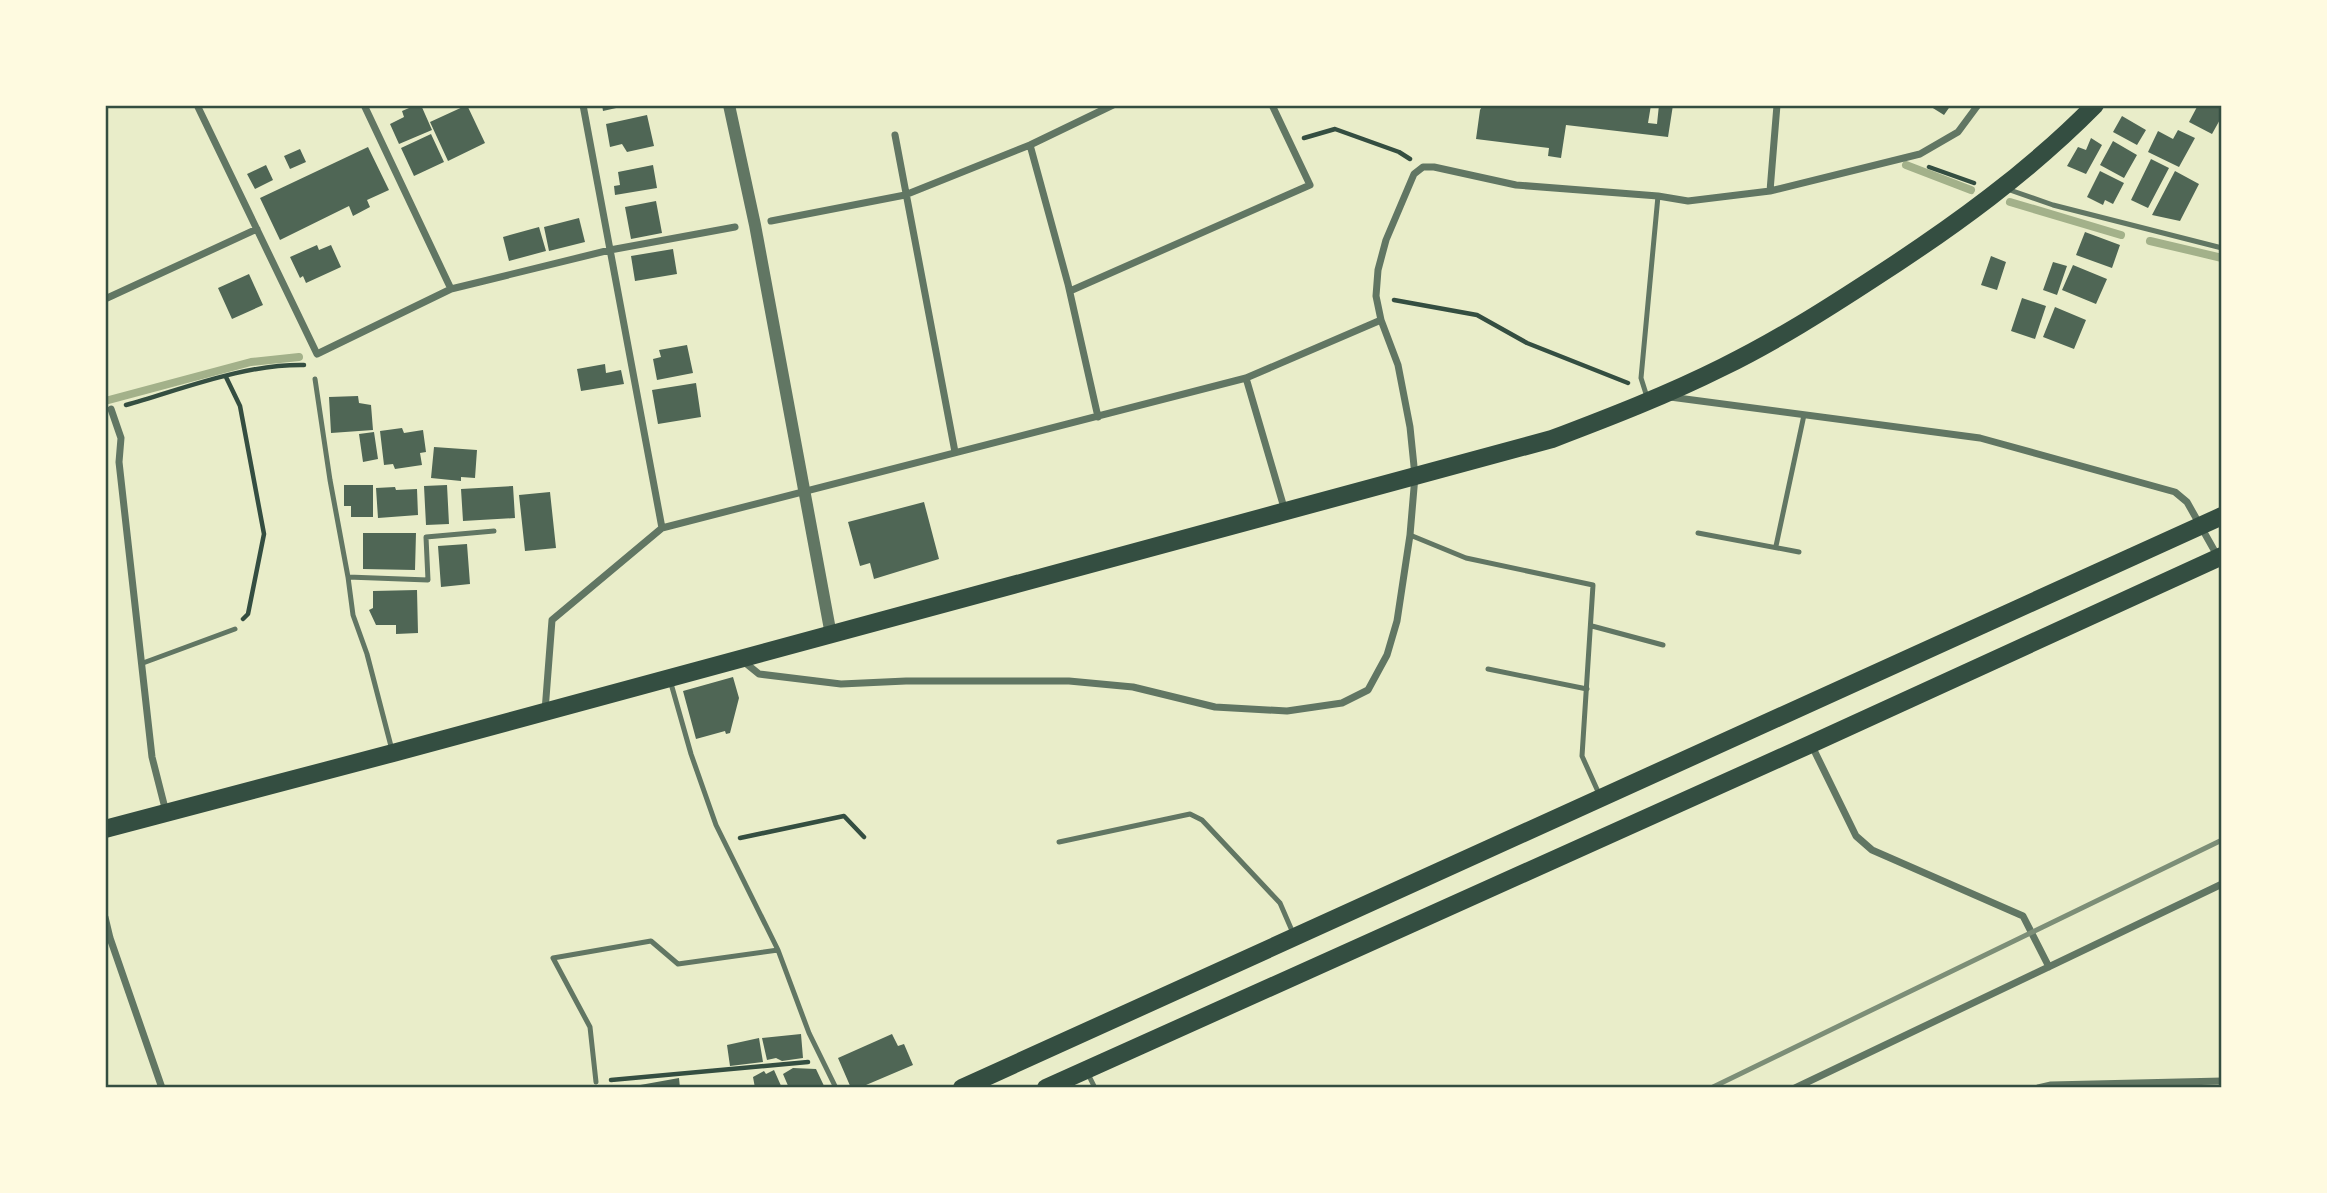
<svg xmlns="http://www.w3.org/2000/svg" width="2327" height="1193" viewBox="0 0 2327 1193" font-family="Commissioner,sans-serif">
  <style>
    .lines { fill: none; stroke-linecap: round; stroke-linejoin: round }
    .stream { stroke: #a3b18a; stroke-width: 8 }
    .building { fill: #4f6655 }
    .path { stroke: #344e41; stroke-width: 4.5 }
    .service { stroke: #617663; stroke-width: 5 }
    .minor { stroke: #617663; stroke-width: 7 }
    .tertiary { stroke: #617663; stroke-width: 12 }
    .primary { stroke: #344e41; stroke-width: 18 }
    .rail { stroke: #7c8e77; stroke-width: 5 }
    .neatline { fill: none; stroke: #344e41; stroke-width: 2.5 }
  </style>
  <rect width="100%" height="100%" fill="#e9edc9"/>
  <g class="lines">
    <path class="stream" d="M1906 165 1971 190
      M2010 202 2121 235
      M2150 241 2222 258
      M105 401 251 362 299 357"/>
  </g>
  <path class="building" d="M416 105H421L432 130 399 144 390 124 404 117 402 111Z
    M467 105 485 143 448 161 430 122Z
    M602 105H625V106L603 111Z
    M1483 105H1651L1648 123 1657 124 1659 105H1673L1668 137 1566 125 1561 158 1548 156 1549 148 1476 139 1480 110Z
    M1928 105H1951L1944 115Z
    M2198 105H2222V116L2212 134 2189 122Z
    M647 115 654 146 627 152 622 144 610 147 606 124Z
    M2122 116 2146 130 2137 145 2113 132Z
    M2178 130 2195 138 2179 167 2148 152 2158 131 2173 139Z
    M431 134 444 162 414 176 401 148Z
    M2091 138 2102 145 2086 174 2067 166 2078 147 2086 150Z
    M2113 141 2137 155 2124 178 2100 165Z
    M368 147 389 190 367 200 370 207 353 216 349 206 280 240 260 198Z
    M300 149 306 162 290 169 284 156Z
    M2151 159 2169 168 2148 208 2131 200Z
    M266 165 273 180 255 189 247 174Z
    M653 165 657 188 615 195 614 186 620 185 618 172Z
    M2100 171 2124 183 2113 204 2105 200 2103 205 2087 197Z
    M2175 171 2199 184 2180 221 2152 215Z
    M656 201 662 233 631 239 625 207Z
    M579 218 585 242 549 251 544 227Z
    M539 227 546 251 509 261 503 237Z
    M2085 232 2120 245 2112 268 2076 255Z
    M317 245 319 250 331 245 341 267 306 283 303 276 300 278 290 257Z
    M673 249 677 274 635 281 631 256Z
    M1991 256 2006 262 1997 290 1981 285Z
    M2053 262 2067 266 2057 295 2043 290Z
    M2073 265 2107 279 2096 304 2062 290Z
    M249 274 263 305 232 319 218 288Z
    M2022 298 2046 306 2035 339 2011 331Z
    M2055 307 2086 320 2074 349 2043 337Z
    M687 345 693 373 657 380 653 359 661 357 659 350Z
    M605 364 606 373 621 370 624 384 581 391 577 369Z
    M696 383 701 417 658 424 652 390Z
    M358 396 359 403 371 405 373 430 331 433 329 397Z
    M402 428 404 433 423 430 426 452 420 453 422 465 395 469 393 464 384 465 380 431Z
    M374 432 378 459 363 462 359 434Z
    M434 447 477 450 475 478 461 477V481L431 478Z
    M344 485H373V517H351V506H344Z
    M447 485 449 524 426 525 424 486Z
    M513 486 515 518 463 521 461 489Z
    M395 487 396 490 417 489 418 515 378 518 376 488Z
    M550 492 556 548 525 551 519 495Z
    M924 502 939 559 874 579 870 563 860 566 848 522Z
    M363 533H416L415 570 363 569Z
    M467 544 470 584 441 587 438 546Z
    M417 590 418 633 396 634V625H376L369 610 373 608V591Z
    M733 677 739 698 730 733 726 734 725 731 696 739 683 691Z
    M801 1034 803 1058 782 1061 776 1058 767 1060 762 1038Z
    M892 1034 898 1046 904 1044 913 1065 859 1088H851L838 1058Z
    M759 1038 763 1062 730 1066 727 1045Z
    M793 1068 816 1069 825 1088H789L783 1074Z
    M774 1070 782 1088H755L753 1077 764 1071 766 1074Z
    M679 1078 680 1088H629V1087Z"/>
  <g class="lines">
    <path class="path" d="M1304 138 1335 129 1399 152 1410 159
      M1929 167 1974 183
      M1394 300 1477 315 1527 343 1628 383
      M226 377 240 406 264 534 248 614 243 619
      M126 405C183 389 244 364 304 365
      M740 838 844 816 864 837
      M611 1080 808 1062"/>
    <path class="service" d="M2007 189 2053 205 2222 248
      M315 379 330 480 348 577 353 615 367 654 392 750
      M1647 397 1641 378 1658 196
      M1698 533 1799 552
      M1410 535 1466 558 1593 585 1582 756 1600 796
      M1776 546 1804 415
      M348 577 428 580 426 537 494 531
      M1592 626 1663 645
      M143 663 235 629
      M1488 669 1587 689
      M670 680 691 754 716 825 778 950 809 1033 836 1088
      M1059 842 1190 814 1202 820 1280 903 1293 933
      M1087 1072 1095 1088
      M596 1082 590 1027 553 958 651 941 678 964 778 950"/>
    <path class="minor" d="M197 105 317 354 451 289 610 250 735 227
      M364 105 451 289
      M895 135 955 452
      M1030 145 1068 284 1098 417
      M1770 191 1777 105
      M771 221 905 195 1030 145 1113 105
      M1070 291 1310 185 1272 105
      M105 299 257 229
      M1246 378 1285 511
      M1670 397 1980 438 2175 492 2187 502 2218 557
      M111 409 121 438 119 462 152 757 166 812
      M662 528 1246 378 1381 320
      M743 661 759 674 841 684 906 681H1069L1133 687 1215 707 1287 711 1342 703 1368 690 1387 655 1397 621 1410 535 1415 476 1410 427 1398 365 1381 320 1376 296 1378 270 1386 240 1414 174 1423 167H1434L1516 185 1658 196 1688 201 1770 191 1920 154 1958 132 1978 105
      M545 711 552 620 662 528 583 105
      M1811 744 1856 836 1872 850 2023 916 2049 967
      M105 917 110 938 162 1088
      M1795 1088 2222 884
      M2038 1088 2051 1085 2222 1081"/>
    <path class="tertiary" d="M729 105 755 225 831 635"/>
    <path class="primary" d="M105 829 393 753 1552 439C1610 417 1667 395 1723 367 1776 341 1825 310 1874 278 1953 227 2029 172 2095 105
      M962 1088 2222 516
      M1046 1088 1811 744 2222 556"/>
    <path class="rail" d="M1711 1088 2222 840"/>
  </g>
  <rect width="2327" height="1193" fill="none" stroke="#fefae0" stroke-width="214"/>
  <rect x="107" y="107" width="2113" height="979" class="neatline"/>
</svg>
